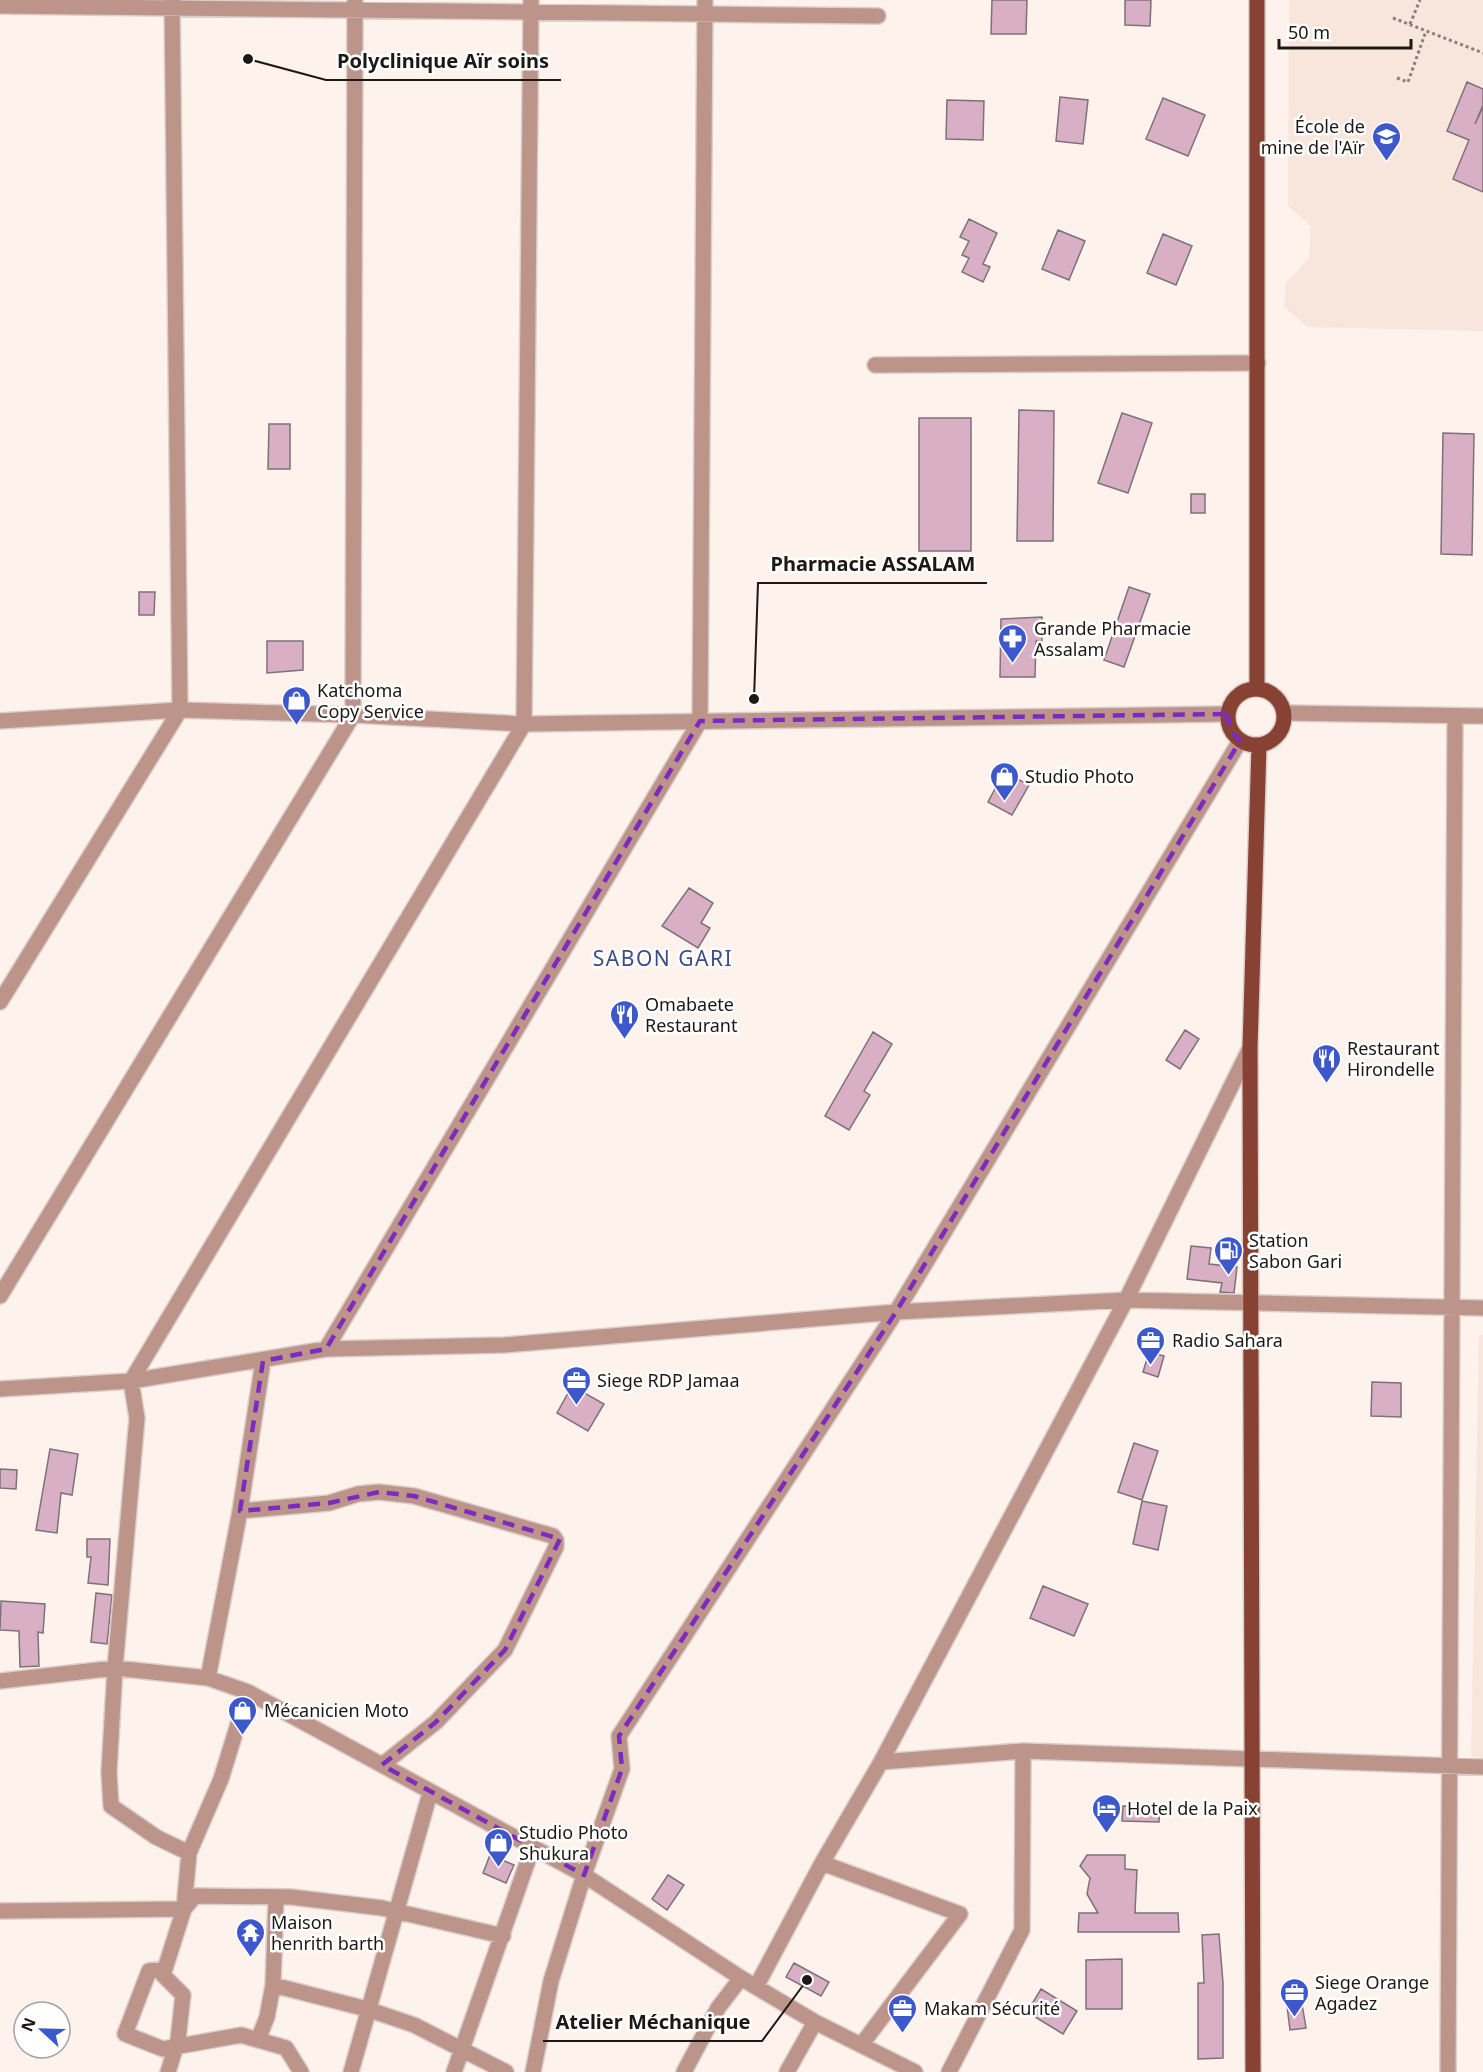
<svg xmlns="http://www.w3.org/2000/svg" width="1483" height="2072" viewBox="0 0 1483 2072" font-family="'Noto Sans',sans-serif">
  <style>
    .built { fill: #f8e5db }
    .building { fill: #d8afc4; stroke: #7c7277; stroke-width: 1.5 }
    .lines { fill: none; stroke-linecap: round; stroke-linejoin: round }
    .minor-casing { stroke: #dacfca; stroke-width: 18 }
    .tertiary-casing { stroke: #dacfca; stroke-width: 18 }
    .primary-casing { stroke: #dacfca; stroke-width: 18 }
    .path { stroke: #877f7b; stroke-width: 3; stroke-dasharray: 3 3; stroke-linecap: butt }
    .minor { stroke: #bd948a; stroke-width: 15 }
    .tertiary { stroke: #bd948a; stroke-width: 15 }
    .primary { stroke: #874233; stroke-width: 15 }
    .marked { fill: none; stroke: #7b2cbf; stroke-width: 4.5; stroke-dasharray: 12 8; stroke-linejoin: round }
    .labels { text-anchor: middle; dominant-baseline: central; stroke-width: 5; stroke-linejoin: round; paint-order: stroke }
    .poi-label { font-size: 18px; fill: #1c1816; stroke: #fff; text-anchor: start }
    .quarter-label { font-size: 21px; letter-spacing: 1.5px; fill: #3b4e88; stroke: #fff }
    .leader { fill: none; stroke: #1c1816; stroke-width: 2 }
    .callout-dot { fill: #1c1816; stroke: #fff; stroke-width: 2 }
    .callout-label { font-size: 20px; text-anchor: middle; font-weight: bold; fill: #1c1816; stroke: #fff; stroke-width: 5; stroke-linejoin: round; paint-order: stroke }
  </style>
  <rect width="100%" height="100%" fill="#fef2ec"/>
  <path class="built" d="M1289 0H1483V331L1308 327 1284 307 1286 283 1309 258 1311 226 1288 206Z
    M1479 1335H1483V1758L1471 1757Z"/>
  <path class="building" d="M992 0H1027L1026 34H991Z
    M1125 0H1151L1150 26 1125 25Z
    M1467 82 1483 89V105L1475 124 1483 107V192L1453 179 1469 140 1447 131Z
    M1060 97 1088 100 1083 144 1056 141Z
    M1163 98 1205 115 1188 156 1146 139Z
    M947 100 984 101 983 140 946 139Z
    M969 219 997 233 983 264 990 267 983 282 962 272 969 258 962 255 969 241 960 237Z
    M1058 230 1085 241 1069 280 1042 269Z
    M1163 234 1192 246 1176 285 1147 273Z
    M1019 410 1054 411 1053 541H1017Z
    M1122 413 1152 423 1128 493 1098 483Z
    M919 418H971V551H919Z
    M269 424H290V469H268Z
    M1443 433 1474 434 1472 555 1441 554Z
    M1191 494H1205V513H1191Z
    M1129 587 1150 594 1124 667 1104 660Z
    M139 592H155L154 615H139Z
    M1042 617V641H1036L1035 677H1000L1001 619Z
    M267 641H303V670L267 673Z
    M1004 772 1029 785 1012 815 988 802Z
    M689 888 713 903 701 923 710 928 698 948 662 926Z
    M1185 1030 1199 1039 1180 1069 1166 1060Z
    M873 1032 892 1044 864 1091 870 1095 849 1130 825 1116Z
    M1191 1246 1211 1248 1209 1264 1237 1267 1234 1293 1220 1292 1222 1283 1187 1279Z
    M1149 1352 1164 1356 1158 1377 1143 1372Z
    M1372 1382 1401 1383V1417L1371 1416Z
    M572 1386 604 1404 588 1431 557 1413Z
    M1134 1443 1158 1451 1142 1500 1118 1492Z
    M50 1449 78 1454 72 1495 61 1493 57 1533 36 1530Z
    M0 1469 17 1470 16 1489 0 1488Z
    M1142 1501 1167 1506 1158 1550 1133 1544Z
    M87 1539H110L108 1585 88 1583 91 1557H87Z
    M1043 1586 1088 1604 1074 1636 1030 1618Z
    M96 1593 112 1595 107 1644 91 1642Z
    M1 1601 45 1604 43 1633 38 1632 39 1666 20 1667 19 1631 0 1630Z
    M1123 1806 1160 1808 1159 1822 1122 1821Z
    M490 1855 514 1865 506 1883 483 1873Z
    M1087 1855H1125V1869L1137 1870 1135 1913H1178L1179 1932H1078L1079 1913H1098L1087 1894 1090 1878 1080 1866Z
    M668 1875 684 1885 667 1910 652 1899Z
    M1219 1934 1223 1983V2058L1198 2059V1983H1204L1202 1935Z
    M1122 1959V2009H1086V1960Z
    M794 1963 829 1982 821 1996 786 1977Z
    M1041 1989 1077 2011 1063 2034 1027 2012Z
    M1302 2004 1306 2028 1290 2030 1287 2006Z"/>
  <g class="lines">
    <defs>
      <path id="minor" d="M0 6 878 16
        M875 365 1258 363
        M1284 713 1483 716
        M0 1002 180 710 172 0
        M0 1296 353 715 355 0
        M326 1349 700 721 705 0
        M0 1389 131 1381 326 1349 505 1345 896 1312 1126 1300 1483 1308
        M240 1511 329 1503 358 1494 379 1492 414 1496 553 1536 556 1540V1547L505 1650 436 1722 382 1765
        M208 1678 240 1511 263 1361
        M0 1681 115 1668 208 1678 248 1692 584 1875 741 1978 815 2022 915 2072
        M881 1762 1023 1751 1483 1767
        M189 1853 156 1837 111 1806 109 1772 115 1668 137 1418 131 1381 524 724 531 0
        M822 1863 960 1914 862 2044
        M276 1898 273 1985 367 2009 414 2025 506 2072
        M0 1911 184 1909 195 1896 291 1897 382 1908 503 1936
        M165 1969 149 1971 125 2034 163 2049 241 2035 286 2048 301 2072
        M756 1987 822 1863 881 1762 1126 1300 1250 1048
        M258 2040 267 2017 273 1985
        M168 2072 178 2040 183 1995 163 1975 184 1909 189 1853 221 1779 248 1692
        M351 2072 430 1793
        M454 2072 532 1849
        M533 2072 551 1981 584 1875 622 1769 619 1736 896 1312 1240 741
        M684 2072 718 2008 741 1978
        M787 2072 815 2022
        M949 2072 1022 1930 1023 1751
        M1448 2072 1455 717"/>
      <path id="tertiary" d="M0 721 180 710 353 715 524 724 1227 714"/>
      <path id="primary" d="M1257 0V688
        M1228 717a28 28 0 1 1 56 0a28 28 0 1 1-56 0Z
        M1253 2072 1250 1048 1259 745"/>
    </defs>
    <use href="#minor" class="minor-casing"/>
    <use href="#tertiary" class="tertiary-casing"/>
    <use href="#primary" class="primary-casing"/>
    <path class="path" d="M1393 18 1483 53
      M1410 24 1420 0
      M1397 78 1408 82 1426 31"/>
    <use href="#minor" class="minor"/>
    <use href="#tertiary" class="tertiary"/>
    <use href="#primary" class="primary"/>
  </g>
  <path class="marked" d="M1227 714 1230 729 1240 741 896 1312 619 1736 622 1769 584 1875 382 1765 436 1722 505 1650 560 1539 414 1496 379 1492 329 1503 240 1511 263 1361 326 1349 700 721Z"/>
  <defs>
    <symbol id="university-pin" viewBox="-11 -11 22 30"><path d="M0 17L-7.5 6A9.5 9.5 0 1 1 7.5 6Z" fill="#3d58cb" stroke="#fff"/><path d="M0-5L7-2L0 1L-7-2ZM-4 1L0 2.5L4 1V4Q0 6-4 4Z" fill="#fff"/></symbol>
    <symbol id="pharmacy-pin" viewBox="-11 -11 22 30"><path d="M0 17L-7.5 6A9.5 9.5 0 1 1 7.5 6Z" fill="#3d58cb" stroke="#fff"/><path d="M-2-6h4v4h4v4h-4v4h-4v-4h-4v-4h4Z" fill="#fff"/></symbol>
    <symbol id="shop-pin" viewBox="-11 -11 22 30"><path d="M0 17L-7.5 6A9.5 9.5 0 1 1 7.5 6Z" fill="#3d58cb" stroke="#fff"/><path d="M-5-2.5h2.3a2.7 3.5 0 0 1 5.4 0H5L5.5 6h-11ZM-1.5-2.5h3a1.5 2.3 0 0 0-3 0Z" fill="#fff"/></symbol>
    <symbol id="restaurant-pin" viewBox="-11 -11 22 30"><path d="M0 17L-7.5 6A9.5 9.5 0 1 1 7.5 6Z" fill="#3d58cb" stroke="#fff"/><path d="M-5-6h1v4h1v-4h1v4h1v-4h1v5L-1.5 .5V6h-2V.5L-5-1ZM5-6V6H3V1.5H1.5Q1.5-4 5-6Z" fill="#fff"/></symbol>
    <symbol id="fuel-pin" viewBox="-11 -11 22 30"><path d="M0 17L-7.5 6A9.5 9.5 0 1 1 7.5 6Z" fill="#3d58cb" stroke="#fff"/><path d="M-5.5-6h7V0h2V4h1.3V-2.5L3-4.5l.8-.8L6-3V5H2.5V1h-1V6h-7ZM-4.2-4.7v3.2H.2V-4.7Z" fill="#fff"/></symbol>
    <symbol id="office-pin" viewBox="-11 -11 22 30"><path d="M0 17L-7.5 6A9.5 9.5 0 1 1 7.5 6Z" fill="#3d58cb" stroke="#fff"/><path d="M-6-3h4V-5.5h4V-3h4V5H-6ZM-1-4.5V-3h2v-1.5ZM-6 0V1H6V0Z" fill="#fff"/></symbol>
    <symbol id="hotel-pin" viewBox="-11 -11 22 30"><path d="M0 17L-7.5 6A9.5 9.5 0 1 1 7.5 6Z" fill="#3d58cb" stroke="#fff"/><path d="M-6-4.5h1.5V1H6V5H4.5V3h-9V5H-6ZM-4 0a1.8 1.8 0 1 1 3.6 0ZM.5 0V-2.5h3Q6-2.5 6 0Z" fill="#fff"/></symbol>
    <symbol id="temple-pin" viewBox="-11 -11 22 30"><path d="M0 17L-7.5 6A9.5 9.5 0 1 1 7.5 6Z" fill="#3d58cb" stroke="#fff"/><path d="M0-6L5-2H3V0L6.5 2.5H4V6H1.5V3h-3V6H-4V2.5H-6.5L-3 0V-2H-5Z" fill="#fff"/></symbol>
  </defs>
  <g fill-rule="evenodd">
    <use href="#university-pin" x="1370" y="120" width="33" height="45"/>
    <use href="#pharmacy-pin" x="996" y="622" width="33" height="45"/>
    <use href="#shop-pin" x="280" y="684" width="33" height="45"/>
    <use href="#shop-pin" x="988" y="760" width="33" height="45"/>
    <use href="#restaurant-pin" x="608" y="998" width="33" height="45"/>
    <use href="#restaurant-pin" x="1310" y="1042" width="33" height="45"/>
    <use href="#fuel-pin" x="1212" y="1234" width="33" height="45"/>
    <use href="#office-pin" x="1134" y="1324" width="33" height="45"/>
    <use href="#office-pin" x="560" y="1364" width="33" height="45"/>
    <use href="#shop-pin" x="226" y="1694" width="33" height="45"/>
    <use href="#hotel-pin" x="1090" y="1792" width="33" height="45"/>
    <use href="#shop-pin" x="482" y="1826" width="33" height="45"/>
    <use href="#temple-pin" x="234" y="1916" width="33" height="45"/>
    <use href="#office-pin" x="1278" y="1976" width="33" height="45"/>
    <use href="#office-pin" x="886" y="1992" width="33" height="45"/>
  </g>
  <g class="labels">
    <g class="poi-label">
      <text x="1365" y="126" text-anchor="end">École de<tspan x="1365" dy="21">mine de l'Aïr</tspan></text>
      <text x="1034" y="628">Grande Pharmacie<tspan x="1034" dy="21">Assalam</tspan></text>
      <text x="317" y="690">Katchoma<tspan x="317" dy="21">Copy Service</tspan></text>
      <text x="1025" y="776">Studio Photo</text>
      <text x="645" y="1004">Omabaete<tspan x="645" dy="21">Restaurant</tspan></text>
      <text x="1347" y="1048">Restaurant<tspan x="1347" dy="21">Hirondelle</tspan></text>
      <text x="1249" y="1240">Station<tspan x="1249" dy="21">Sabon Gari</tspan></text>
      <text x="1172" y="1340">Radio Sahara</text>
      <text x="597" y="1380">Siege RDP Jamaa</text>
      <text x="264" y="1710">Mécanicien Moto</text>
      <text x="1127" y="1808">Hotel de la Paix</text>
      <text x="519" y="1832">Studio Photo<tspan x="519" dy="21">Shukura</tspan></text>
      <text x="271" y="1922">Maison<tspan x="271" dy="21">henrith barth</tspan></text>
      <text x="1315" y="1982">Siege Orange<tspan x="1315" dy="21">Agadez</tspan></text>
      <text x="924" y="2008">Makam Sécurité</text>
    </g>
    <g class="quarter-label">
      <text x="663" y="958">SABON GARI</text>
    </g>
  </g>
  <path class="leader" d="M248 59L326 80H561M754 699L758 583H987M807 1980L762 2041H543"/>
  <g class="callout-dot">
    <circle cx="248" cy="59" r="6"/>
    <circle cx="754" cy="699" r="6"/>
    <circle cx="807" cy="1980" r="6"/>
  </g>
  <g class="callout-label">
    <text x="443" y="68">Polyclinique Aïr soins</text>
    <text x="873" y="571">Pharmacie ASSALAM</text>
    <text x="653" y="2029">Atelier Méchanique</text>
  </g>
  <g transform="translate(42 2030) rotate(292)"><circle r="28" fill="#ffffff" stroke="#a4a3a2" stroke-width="1.5"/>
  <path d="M0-4.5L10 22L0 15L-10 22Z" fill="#3d58cb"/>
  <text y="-9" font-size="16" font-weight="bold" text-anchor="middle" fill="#1c1816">N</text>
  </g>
  <path d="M1279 39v9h132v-9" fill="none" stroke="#1c1816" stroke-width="3"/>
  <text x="1288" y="39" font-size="18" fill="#1c1816" stroke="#ffffff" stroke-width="4.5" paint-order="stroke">50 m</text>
</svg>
